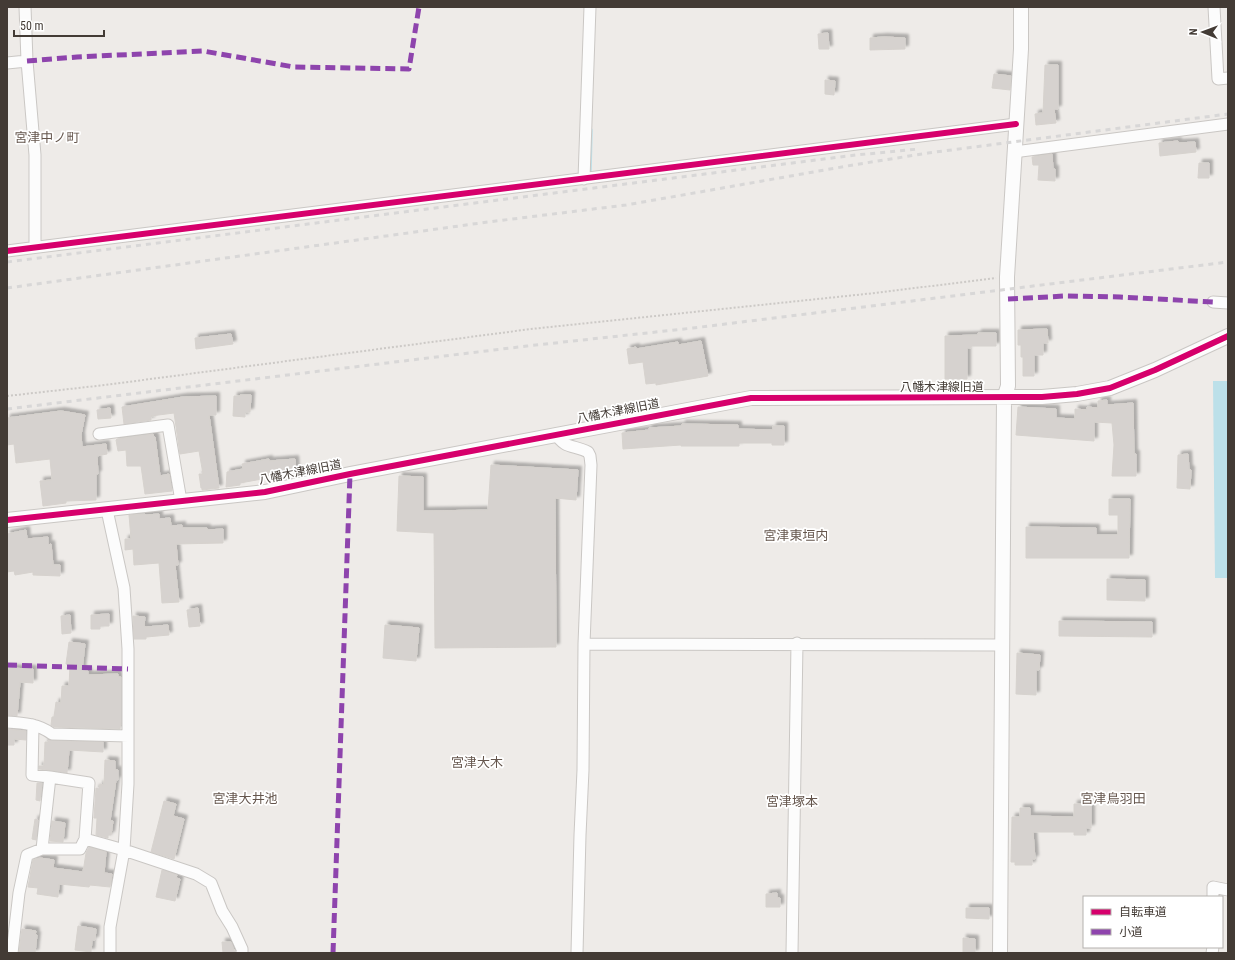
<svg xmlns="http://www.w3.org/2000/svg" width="1235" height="960" viewBox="0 0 1235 960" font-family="'Roboto Condensed','Noto Sans JP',sans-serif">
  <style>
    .water { fill: #bce0e9 }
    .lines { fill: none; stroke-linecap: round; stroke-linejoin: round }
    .stream { stroke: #bce0e9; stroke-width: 3.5 }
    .building { fill: #d6d2cf; stroke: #d6d2ce; filter: url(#shadow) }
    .minor-casing { stroke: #cac7c4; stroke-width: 13 }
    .tertiary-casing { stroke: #cac7c4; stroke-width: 16 }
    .path { stroke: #ccc9c6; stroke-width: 2; stroke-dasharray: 2 2; stroke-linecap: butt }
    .minor { stroke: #fcfcfc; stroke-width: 11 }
    .tertiary { stroke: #fcfcfc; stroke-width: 14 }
    .rail { stroke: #d8d7d7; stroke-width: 3; stroke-dasharray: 5 5; stroke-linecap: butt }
    .quiet { stroke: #8e44ad; stroke-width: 5; stroke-dasharray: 10 5; stroke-linecap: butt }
    .cycleway-casing { stroke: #fff; stroke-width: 8 }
    .cycleway { stroke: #d6006c; stroke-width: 6 }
    .labels { text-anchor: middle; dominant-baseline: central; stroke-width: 3.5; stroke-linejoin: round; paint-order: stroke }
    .street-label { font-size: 12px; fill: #433b35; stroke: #fff }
    .neighbourhood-label { font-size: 13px; fill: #65564d; stroke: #fff }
  </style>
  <defs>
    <filter id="shadow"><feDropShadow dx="3.5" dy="-3.5" stdDeviation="1" flood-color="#0004"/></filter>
  </defs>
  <rect width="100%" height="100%" fill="#eeebe8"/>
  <path class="water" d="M1213 381H1228V578H1215Z"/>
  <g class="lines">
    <path class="stream" d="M590 171 591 130"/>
  </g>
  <path class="building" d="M828 33 829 49H819L818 34Z
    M884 37 905 38V49L870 50V38Z
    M1045 65H1058V109H1054L1056 123 1036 125 1035 114 1043 113Z
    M994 74 1011 76 1010 90 992 88Z
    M825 80 835 81 834 95 825 94Z
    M1178 141V143L1195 142 1196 152 1160 156 1159 143Z
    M1052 154 1053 169H1055V181L1038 180 1039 165H1033L1032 157Z
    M1199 163H1209V178H1198Z
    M1047 329 1048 343H1043V355H1034V376H1023V357H1021V345H1018V330Z
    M978 333H996V346H971V348H967V379H945V336L978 335Z
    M231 334 233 344 196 349 195 338Z
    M701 341 708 376 656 385V383L646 384 643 362 629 364 627 349 636 347V349L678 342V345Z
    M240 395H251L250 412H245V417L233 416 234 396H240Z
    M216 396V415H209L219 488 202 490V488H201L199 474H203L199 451 180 454 174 413 151 416V420L124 424 122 407 183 397Z
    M1107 400V405L1133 403 1134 454H1136V476H1112L1114 445 1112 423 1094 422V441L1016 435 1018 407 1056 409V418L1075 419V409L1087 410V407L1098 408V401Z
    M110 408 111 418 98 419 97 410Z
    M61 411 85 415 81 435 82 447 106 444 107 454 97 456 98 474H96V500L66 501V503L43 506 40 481 52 480 50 459 16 463 14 444 7 445V418Z
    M682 424 738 425V429L773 430V426H784V445H772V443H739V446H681V445L623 449 622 433 649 430V428L682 426Z
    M153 434 154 437H155L160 476 169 474 172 491 145 494 141 466H127L126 450 118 451 116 440 117 439Z
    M1188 454 1189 469 1191 470 1190 489 1177 488 1178 455Z
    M269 459V461L295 459 296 470 262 477V479L240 483V485L226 487 227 472 243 469 242 464Z
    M491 465 578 470 576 500 555 498 556 647 435 648 434 533 397 531 399 476 423 477V511L488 510Z
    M1109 499H1130L1129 558H1026V527L1096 528V535H1118V515H1109Z
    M145 514 146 515 159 514V519L170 518 171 526 182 525V528H207V530L223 529V543L176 544 178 565H175L179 602 162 603 159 563 134 565 133 549 125 550V539H131L129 515Z
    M26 530 27 539 48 537V545L51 544 53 565H60V576L33 575V572L15 575 14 571 7 572V534Z
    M1107 579 1145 580V601L1107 600Z
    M198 608 200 626 189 627 187 610Z
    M109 614V626H100V629H91V615Z
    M70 615 71 633 62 634 61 616Z
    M133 616 145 617 144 626 146 627 168 625 169 635 146 637V639H134Z
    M1059 621 1152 622V637L1059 636Z
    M385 625 419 628 416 661 383 658Z
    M69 642 85 644 82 670 88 671V675L118 674V677H121V722L120 729 54 727 51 725 52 717H54L56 702 61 703 62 686H69L70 665 66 664Z
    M1017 653 1040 655 1039 670H1036V695L1016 694Z
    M7 668 33 669V683L20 682 17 716 7 715Z
    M7 729 26 731V740L14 739V745H7Z
    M49 740 103 742V752L69 750 67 773 39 769V766H44L45 742H48Z
    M105 760 115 761V770H118V780H116L110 821H113L111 835H108V838L96 835 97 818H94L96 788 99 789 100 784 104 785Z
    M37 783H42L40 801 36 800Z
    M164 801 176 804 173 816 184 819 174 859 151 852Z
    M1074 804H1091V828H1086V835H1074V832H1033L1035 859H1032V865H1015V862H1011L1012 817H1020V808H1030V816L1074 817Z
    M35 819 38 820 36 840 32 839Z
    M52 821 65 823 63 842 50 841Z
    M89 847 106 852 104 873 112 874 110 887 90 885 89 887 59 884 58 897 37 894 38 888 28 887 33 860 40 858 54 860 53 868 83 872 86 853Z
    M162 870 177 875 176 878 180 879 175 901 156 897Z
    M777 893V898H780V907H766V894Z
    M966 908H989V919L966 918Z
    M78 926 96 929 95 940H92L91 952 75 950Z
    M22 929 36 931 35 935H37L35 953 19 952Z
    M963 938 975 939V953H963Z
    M222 942H231L235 953H223Z"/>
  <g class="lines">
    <defs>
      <path id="minor" d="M1214 7 1218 79 1228 78
        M27 61 35 155V247
        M7 63 27 61 25 7
        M1014 152 1228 124
        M584 179 590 7
        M7 251 1016 124
        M1213 302 1228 303
        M99 434 168 425 181 501
        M556 434C564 449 575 445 588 452L590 456 591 465 584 644 583 770 580 835 577 953
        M107 510 124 588 128 649V784L124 850 110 927V953
        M584 644 1003 645
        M7 722C23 723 39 724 52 734L128 736
        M33 725 32 775 50 777
        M42 849 50 777 89 783 85 839
        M1213 897V887L1228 890
        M12 953 19 893 27 855 42 849H80L85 839 124 850 196 874 211 883 222 911 232 927 242 949V953
        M792 953 797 643
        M1212 953 1213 947"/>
      <path id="tertiary" d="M7 520 265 492 350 474 751 398 1042 397 1077 394 1110 388 1155 370 1228 336
        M1000 953 1004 398 1008 386 1007 277 1021 49V7"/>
    </defs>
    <use href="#minor" class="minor-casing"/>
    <use href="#tertiary" class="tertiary-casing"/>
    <path class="path" d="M7 396 105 385 531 329 875 293 996 278"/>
    <use href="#minor" class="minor"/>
    <use href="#tertiary" class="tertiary"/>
    <path class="rail" d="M7 262 856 155 919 149
      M7 288 488 222 626 205 853 165 928 153 1228 114
      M7 409 527 346 693 328 1228 262"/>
    <path class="quiet" d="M27 61 77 57 203 51 294 67 409 69 419 7
      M1008 299 1065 296 1120 297 1213 302
      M7 665 128 669
      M333 953 350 474"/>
    <defs>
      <path id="cycleway" d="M7 251 1016 124
        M7 520 265 492 350 474 751 398 1042 397 1077 394 1110 388 1155 370 1228 336"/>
    </defs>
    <use href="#cycleway" class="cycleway-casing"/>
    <use href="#cycleway" class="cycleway"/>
  </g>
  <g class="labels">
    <g class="street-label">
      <text x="942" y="387">八幡木津線旧道</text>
      <text transform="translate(618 411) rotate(-11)">八幡木津線旧道</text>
      <text transform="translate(300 472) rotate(-11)">八幡木津線旧道</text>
    </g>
    <g class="neighbourhood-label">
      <text x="47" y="137">宮津中ノ町</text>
      <text x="796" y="535">宮津東垣内</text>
      <text x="477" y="762">宮津大木</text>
      <text x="245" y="798">宮津大井池</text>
      <text x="1113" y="798">宮津鳥羽田</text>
      <text x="792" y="801">宮津塚本</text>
    </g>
  </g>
  <rect width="1235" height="960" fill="none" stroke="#433b35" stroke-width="16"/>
  <rect x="1083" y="896" width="140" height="52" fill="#ffffff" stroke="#b4b1ae"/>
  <rect x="1091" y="909" width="20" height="6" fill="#d6006c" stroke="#b4b1ae"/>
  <text x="1119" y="916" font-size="12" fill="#433b35">自転車道</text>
  <rect x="1091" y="929" width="20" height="6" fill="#8e44ad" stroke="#b4b1ae"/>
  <text x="1119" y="936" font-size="12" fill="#433b35">小道</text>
  <g transform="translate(1203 32) rotate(271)" stroke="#ffffff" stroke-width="3" paint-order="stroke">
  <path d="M0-3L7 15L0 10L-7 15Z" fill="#433b35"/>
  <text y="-6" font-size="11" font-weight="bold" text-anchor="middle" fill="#433b35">N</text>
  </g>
  <path d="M14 30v6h90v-6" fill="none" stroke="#433b35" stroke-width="2"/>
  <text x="20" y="30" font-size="12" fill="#433b35" stroke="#ffffff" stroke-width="3" paint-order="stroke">50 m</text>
</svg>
